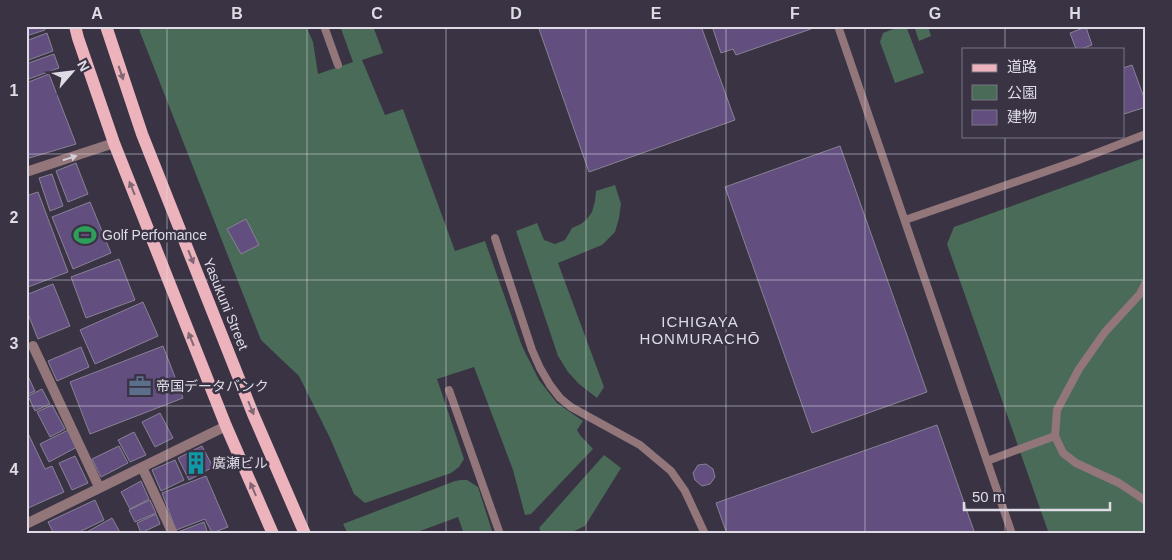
<svg xmlns="http://www.w3.org/2000/svg" width="1172" height="560" viewBox="0 0 1172 560" font-family="Arial,'Noto Sans JP',sans-serif">
  <style>
    .green { fill: #496b57 }
    .building { fill: #624f80; stroke: #888295 }
    .lines { fill: none; stroke-linecap: round; stroke-linejoin: round }
    .lane { stroke: #92767a; stroke-width: 8 }
    .street { stroke: #92767a; stroke-width: 10 }
    .primary { stroke: #ecb3bc; stroke-width: 12 }
    .oneway { fill: #816674 }
    .oneway2 { fill: #d3cdd6 }
    .grid { fill: none; stroke: #dfdce6; stroke-width: 1; stroke-opacity: 0.55 }
    .labels { text-anchor: middle; dominant-baseline: central; stroke-width: 5; stroke-linejoin: round; paint-order: stroke }
    .poi-label { font-size: 14px; fill: #dfdce6; stroke: #393344; text-anchor: start }
    .street-label { font-size: 14px; fill: #dfdce6; stroke: #393344 }
    .neighbourhood-label { font-size: 15px; letter-spacing: 1px; fill: #dfdce6; stroke: #393344 }
    .neatline { fill: none; stroke: #dfdce6; stroke-width: 2 }
    .grid-label { font-size: 16px; text-anchor: middle; font-weight: bold; fill: #dfdce6 }
  </style>
  <rect width="100%" height="100%" fill="#393344"/>
  <path class="green" d="M139 26H306L313 42 318 74 353 62 340 26H373L383 53 362 60 385 115 403 109 455 251 485 241 522 346 539 380 557 403 583 421 577 430 580 435 593 449 531 514 525 515 513 470 474 367 437 379 464 459 459 467 451 473 365 503 354 494 330 438 299 376 261 340 140 32Z
    M901 26H906L924 73 895 83 880 42 883 33Z
    M914 26H928L931 36 919 41Z
    M1146 157V534H1049L947 244 954 227Z
    M615 185 621 204 619 218 615 232 602 245 558 263 604 387 597 398 579 384 568 372 558 356 516 231 537 223 544 240 555 244 565 240 572 228 581 224 587 219 592 212 595 201 596 191Z
    M604 455 621 468 585 526 568 534H542L539 528Z
    M461 480H467L478 487 493 534H464L458 517 412 534H348L343 524 455 481Z"/>
  <path class="building" d="M26 26H44L45 30 26 36Z
    M538 26H701L735 120 589 172Z
    M712 26H810L811 29 736 55 733 49 721 53Z
    M1086 27 1092 45 1081 49H1076L1070 33Z
    M47 33 53 51 26 61V41Z
    M54 54 59 68 26 80V64Z
    M1132 65 1146 103V107L1124 114 1123 111V68Z
    M49 74 76 144 26 159V83Z
    M840 146 927 392 812 433 725 187Z
    M76 163 88 194 68 202 56 171Z
    M52 174 63 206 50 211 39 178Z
    M38 192 68 272 28 287 26 283V196Z
    M90 202 111 253 73 269 52 217Z
    M246 219 259 245 241 254 227 229Z
    M119 259 135 300 86 318 71 277Z
    M53 284 70 326 38 339 26 309V295Z
    M143 302 158 336 95 364 80 330Z
    M163 346 183 398 90 434 70 382Z
    M81 347 89 367 57 381 48 361Z
    M26 372 35 391 26 395Z
    M42 389 50 404 35 411 28 396Z
    M52 405 65 429 50 437 37 412Z
    M160 413 173 438 155 447 142 422Z
    M937 425 975 534H727L716 503Z
    M26 429 45 469 52 466 64 492 26 509Z
    M68 430 77 447 49 462 40 444Z
    M134 432 146 455 130 462 118 440Z
    M119 446 128 463 101 477 92 459Z
    M202 446 213 467 189 480 178 458Z
    M75 456 88 483 72 490 59 463Z
    M175 460 184 480 161 491 152 470Z
    M706 464 713 469 715 477 710 484 702 486 695 480 693 473 698 465Z
    M206 476 228 527 212 533 205 519 176 530 162 493Z
    M141 481 149 499 130 509 121 492Z
    M95 500 104 520 75 534H54L48 522Z
    M150 500 156 513 135 522 129 510Z
    M156 514 160 524 141 533 137 523Z
    M112 518 121 534H87V532Z
    M204 522 208 534H178V532Z"/>
  <g class="lines">
    <path class="lane" d="M324 26 338 65
      M838 26 1012 534
      M905 220 1076 161 1146 134
      M495 238 532 350 540 368 550 385 560 398 571 407 640 445 671 471 685 491 705 534
      M1146 282 1140 294 1105 332 1079 369 1057 410 1055 436 1063 453 1076 463 1119 483 1146 501
      M449 390 500 534
      M987 461 1055 436"/>
    <path class="street" d="M26 172 114 143
      M33 346 99 487
      M142 467 173 534
      M26 524 226 426"/>
    <path class="primary" d="M75 26 78 38 114 143 226 426 273 534
      M106 26 142 134 253 414 305 534"/>
  </g>
  <defs><path id="oneway-solid" d="M-6-.8H1V-3.2L6.5 0L1 3.2V.8H-6Z" transform="scale(1.25)"/></defs>
  <g class="oneway">
    <use href="#oneway-solid" transform="translate(121 73) rotate(71)"/>
    <use href="#oneway-solid" transform="translate(132 188) rotate(-112)"/>
    <use href="#oneway-solid" transform="translate(191 257) rotate(68)"/>
    <use href="#oneway-solid" transform="translate(191 339) rotate(-112)"/>
    <use href="#oneway-solid" transform="translate(251 408) rotate(68)"/>
    <use href="#oneway-solid" transform="translate(253 489) rotate(-114)"/>
  </g>
  <use class="oneway2" href="#oneway-solid" transform="translate(70 158) rotate(-18)"/>
  <path class="grid" d="M167 26V534M307 26V534M446 26V534M586 26V534M726 26V534M865 26V534M1005 26V49M1005 136V534M26 154H1146M26 280H1146M26 406H1146"/>
  <defs>
    <symbol id="stadium-bare" viewBox="-9 -9 18 18"><path d="M0-5a6.5 5 0 1 0 0 10a6.5 5 0 1 0 0-10ZM-3.5-1.8h7v3.6h-7Z" fill="#2e9e5b" stroke="#393344" stroke-width="2.5" paint-order="stroke"/></symbol>
    <symbol id="office-bare" viewBox="-9 -9 18 18"><path d="M-6-3h4V-5.5h4V-3h4V5H-6ZM-1-4.5V-3h2v-1.5ZM-6 0V1H6V0Z" fill="#5c6f8a" stroke="#393344" stroke-width="2.5" paint-order="stroke"/></symbol>
    <symbol id="building-bare" viewBox="-9 -9 18 18"><path d="M-4-6H4V6H1V3H-1V6H-4ZM-2.5-4.3h1.7v1.8h-1.7ZM.8-4.3h1.7v1.8H.8ZM-2.5-1h1.7V.8h-1.7ZM.8-1h1.7V.8H.8Z" fill="#0f9aa8" stroke="#393344" stroke-width="2.5" paint-order="stroke"/></symbol>
  </defs>
  <g fill-rule="evenodd">
    <use href="#stadium-bare" x="69" y="219" width="32" height="32"/>
    <use href="#office-bare" x="124" y="370" width="32" height="32"/>
    <use href="#building-bare" x="180" y="447" width="32" height="32"/>
  </g>
  <g class="labels">
    <g class="poi-label">
      <text x="102" y="235">Golf Perfomance</text>
      <text x="156" y="386">帝国データバンク</text>
      <text x="212" y="463">廣瀬ビル</text>
    </g>
    <g class="street-label">
      <text transform="translate(226 304) rotate(68)">Yasukuni Street</text>
    </g>
    <g class="neighbourhood-label">
      <text x="700" y="321">ICHIGAYA<tspan x="700" dy="17">HONMURACHŌ</tspan></text>
    </g>
  </g>
  <rect width="1172" height="560" fill="none" stroke="#393344" stroke-width="55"/>
  <rect x="962" y="48" width="162" height="90" fill="#393344" stroke="#7b7785"/>
  <rect x="972" y="64" width="25" height="8" fill="#ecb3bc" stroke="#7b7785"/>
  <text x="1007" y="72" font-size="15" fill="#dfdce6">道路</text>
  <rect x="972" y="85" width="25" height="15" fill="#496b57" stroke="#7b7785"/>
  <text x="1007" y="98" font-size="15" fill="#dfdce6">公園</text>
  <rect x="972" y="110" width="25" height="15" fill="#624f80" stroke="#7b7785"/>
  <text x="1007" y="122" font-size="15" fill="#dfdce6">建物</text>
  <g transform="translate(72 72) rotate(62)" stroke="#393344" stroke-width="4" paint-order="stroke">
  <path d="M0-4L9 19L0 12L-9 19Z" fill="#dfdce6"/>
  <text y="-8" font-size="14" font-weight="bold" text-anchor="middle" fill="#dfdce6">N</text>
  </g>
  <path d="M964 502v8h146v-8" fill="none" stroke="#dfdce6" stroke-width="2.5"/>
  <text x="972" y="502" font-size="15" fill="#dfdce6" stroke="#393344" stroke-width="4" paint-order="stroke">50 m</text>
  <rect x="28" y="28" width="1116" height="504" class="neatline"/>
  <g class="grid-label">
    <text x="97" y="19">A</text>
    <text x="237" y="19">B</text>
    <text x="377" y="19">C</text>
    <text x="516" y="19">D</text>
    <text x="656" y="19">E</text>
    <text x="795" y="19">F</text>
    <text x="935" y="19">G</text>
    <text x="1075" y="19">H</text>
    <text x="14" y="96">1</text>
    <text x="14" y="223">2</text>
    <text x="14" y="349">3</text>
    <text x="14" y="475">4</text>
  </g>
</svg>
